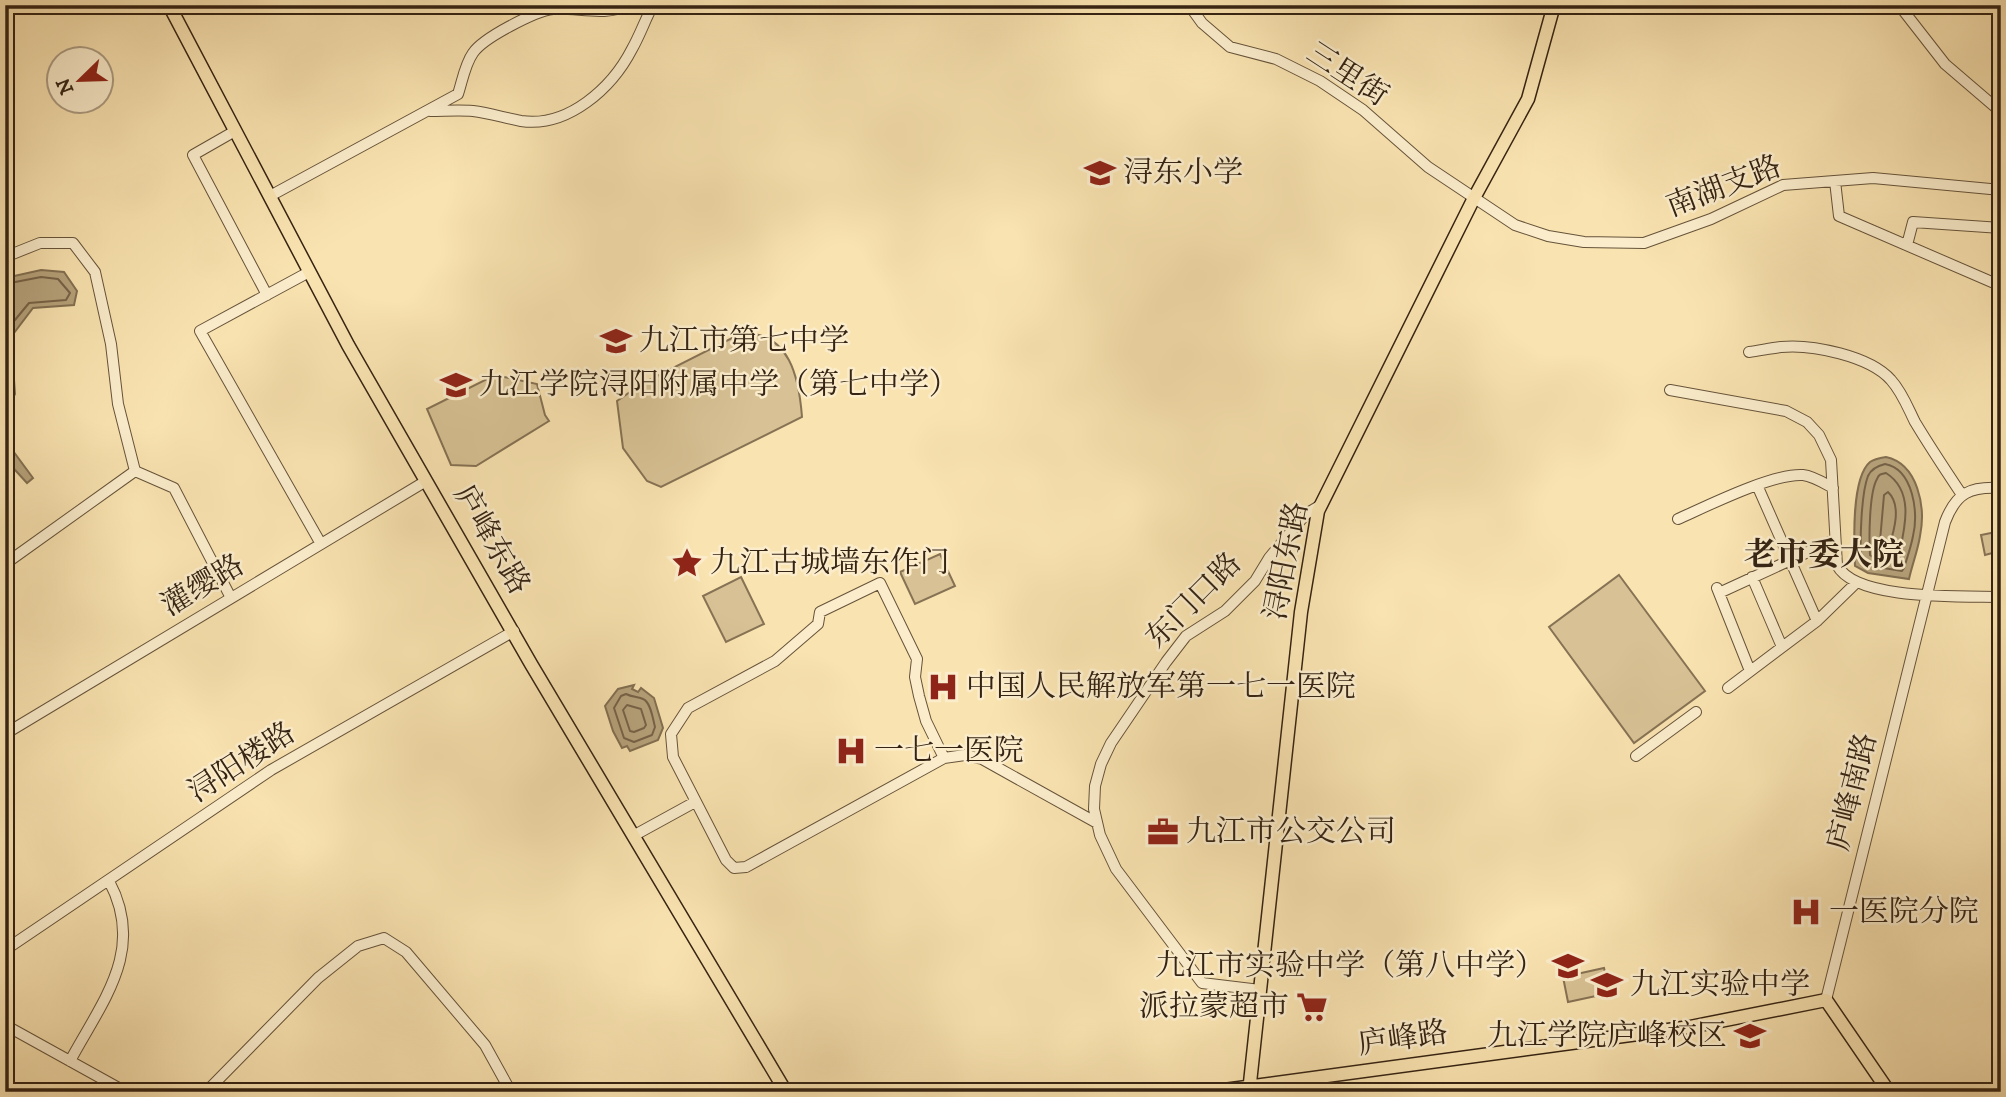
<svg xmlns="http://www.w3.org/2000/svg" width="2006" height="1097" viewBox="0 0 2006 1097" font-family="'IM FELL DW Pica','Noto Serif SC',serif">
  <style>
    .green { fill: #d8c295; stroke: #867254; stroke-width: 2 }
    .water { fill: #b6a27b; stroke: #826f51; stroke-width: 2 }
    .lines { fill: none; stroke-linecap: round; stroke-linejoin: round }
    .shore { stroke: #766247; stroke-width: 2 }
    .minor-casing { stroke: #66533a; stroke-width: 12 }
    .major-casing { stroke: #352313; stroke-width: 15 }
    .minor { stroke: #fbedcc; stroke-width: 10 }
    .major { stroke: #f9e3b0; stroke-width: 12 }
    .labels { text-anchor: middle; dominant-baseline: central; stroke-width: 5; stroke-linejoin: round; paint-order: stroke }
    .street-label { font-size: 30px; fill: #352313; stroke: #fbedcc }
    .poi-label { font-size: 30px; fill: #352313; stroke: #fbedcc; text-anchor: start }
    .neighbourhood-label { font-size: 32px; font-weight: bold; fill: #352313; stroke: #fbedcc }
  </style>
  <rect width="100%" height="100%" fill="#f9e3b0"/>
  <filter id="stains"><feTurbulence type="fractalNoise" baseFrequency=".00286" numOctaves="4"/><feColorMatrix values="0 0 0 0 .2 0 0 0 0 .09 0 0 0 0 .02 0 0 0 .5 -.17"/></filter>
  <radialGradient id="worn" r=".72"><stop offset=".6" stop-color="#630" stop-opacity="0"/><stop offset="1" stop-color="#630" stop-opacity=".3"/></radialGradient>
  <path class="green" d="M742 333C790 332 799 378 802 417L661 487 647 481 623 448 617 401 643 383Z
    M495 375 537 384 545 415 549 421 476 466 451 465 427 409Z
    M1996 532 2000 551 1985 555 1981 535Z
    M940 554 955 586 915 604 900 572Z
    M1619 575 1705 691 1634 743 1549 627Z
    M741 577 764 624 726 642 703 596Z
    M1604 968 1610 993 1568 1002 1563 977Z"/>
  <path class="water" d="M41 270 64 272 77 291 74 305 33 308 11 337 15 394 5 413V355L8 344 5 324V278Z
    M5 440 33 478 27 483 5 459Z
    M1886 457C1918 464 1926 507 1920 536 1918 550 1912 565 1909 579L1868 573 1855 566C1854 543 1851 478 1870 462 1874 459 1880 458 1886 457Z
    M634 685 632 689 638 692 641 688 654 698 663 728 658 740 630 751 627 746 622 748 613 731 605 706 618 689Z"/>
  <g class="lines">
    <path class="shore" d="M5 284 41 277 58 279 70 293 66 300 29 303 5 332
      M1885 464C1913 469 1919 513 1913 536 1911 547 1907 558 1904 568L1902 571 1871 566 1861 560C1860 541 1861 494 1868 476 1871 469 1877 466 1885 464Z
      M1886 473C1916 492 1904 531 1898 559L1894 561 1874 558 1870 555C1869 538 1869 493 1877 479 1879 474 1881 474 1886 473Z
      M1888 492C1902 505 1894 531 1889 547L1886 550 1881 548 1880 541 1884 495Z
      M626 694C632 697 639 697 643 699 651 702 653 720 655 727L652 735 634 742 624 738 614 708 621 696Z
      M627 705 641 709 646 725 644 728 634 732 630 731 623 710Z"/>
    <defs>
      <path id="minor" d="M1189 5 1202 23 1230 47 1276 59 1320 81 1363 110 1428 167 1515 225 1548 236 1584 242 1644 243 1711 219 1783 185 1873 178 2001 190
        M1899 5 1945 64 2001 112
        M430 111C444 111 459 110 473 111 489 113 505 118 521 121 568 128 612 88 632 49 640 35 645 20 653 5
        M235 131 193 155 267 295
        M1835 181 1839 216 2001 286
        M270 196 458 94C462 82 465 64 473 53 483 38 535 11 553 9 577 7 605 17 628 5
        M1907 245 1913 222 2001 228
        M5 257 40 243H73L95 272 111 344 118 404 135 471
        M309 272 200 331 321 544
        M1749 352C1759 351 1770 348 1781 347 1812 344 1870 356 1891 380 1902 392 1908 408 1915 422 1930 447 1946 471 1962 495
        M1670 390 1786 411 1807 422 1819 435 1831 460 1837 565C1855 601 1963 596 2001 597
        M135 471 174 488 231 598
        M1757 485 1817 621
        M1678 519C1707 506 1773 473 1803 475 1813 476 1824 483 1833 488
        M5 564 135 471
        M1752 577 1782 647
        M1717 588 1750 671
        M1719 593 1834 540
        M1728 688 1817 621 1856 583
        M5 734 426 481
        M1636 756 1696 712
        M944 758 926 721 919 696 915 677 917 659 880 583 820 612 818 624 775 661 688 708 671 734 673 757 726 860 734 868 746 867 944 758 965 755 982 759 1097 823
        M633 836 695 802
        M5 950 271 770 514 631
        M1260 990 1202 983 1116 869 1100 835 1094 809 1095 786 1101 764 1111 743 1166 662 1186 636 1225 611 1255 581 1269 558 1294 528 1306 514 1321 505
        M1826 1000 1945 522C1956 493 1970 486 2001 488
        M5 1025 126 1092
        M70 1061C103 1000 146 950 109 881
        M206 1092 318 978 358 946 384 938 406 952 485 1045 511 1092"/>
      <path id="major" d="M169 5 348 345 531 664 786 1092
        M1209 1092 1690 1027 1826 1000 1889 1092
        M1249 1092 1301 612 1318 511 1474 198 1528 99 1554 5"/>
    </defs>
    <use href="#minor" class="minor-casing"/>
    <use href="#major" class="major-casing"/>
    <use href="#minor" class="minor"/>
    <use href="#major" class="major"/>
  </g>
  <defs>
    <symbol id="school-bare" viewBox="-9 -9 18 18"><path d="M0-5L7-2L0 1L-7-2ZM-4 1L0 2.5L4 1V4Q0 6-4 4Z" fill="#8f2418" stroke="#fbedcc" stroke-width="2.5" paint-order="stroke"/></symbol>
    <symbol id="sight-bare" viewBox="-9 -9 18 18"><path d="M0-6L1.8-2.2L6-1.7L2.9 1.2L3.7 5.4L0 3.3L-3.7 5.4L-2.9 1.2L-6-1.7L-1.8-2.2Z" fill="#8f2418" stroke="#fbedcc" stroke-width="2.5" paint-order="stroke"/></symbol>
    <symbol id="hospital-bare" viewBox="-9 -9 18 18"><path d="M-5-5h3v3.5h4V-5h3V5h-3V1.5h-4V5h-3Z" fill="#8f2418" stroke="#fbedcc" stroke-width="2.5" paint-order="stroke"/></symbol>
    <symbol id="office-bare" viewBox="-9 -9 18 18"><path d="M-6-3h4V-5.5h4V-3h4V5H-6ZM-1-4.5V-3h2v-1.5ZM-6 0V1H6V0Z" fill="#8f2418" stroke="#fbedcc" stroke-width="2.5" paint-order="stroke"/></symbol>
    <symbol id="supermarket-bare" viewBox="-9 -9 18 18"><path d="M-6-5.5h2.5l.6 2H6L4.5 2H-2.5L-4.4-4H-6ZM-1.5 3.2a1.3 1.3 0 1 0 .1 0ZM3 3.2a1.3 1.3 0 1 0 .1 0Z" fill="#8f2418" stroke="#fbedcc" stroke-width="2.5" paint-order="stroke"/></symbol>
    <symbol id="university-bare" viewBox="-9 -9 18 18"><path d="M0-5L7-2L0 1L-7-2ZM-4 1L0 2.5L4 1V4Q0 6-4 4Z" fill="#8f2418" stroke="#fbedcc" stroke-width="2.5" paint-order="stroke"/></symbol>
  </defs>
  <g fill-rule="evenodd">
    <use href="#school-bare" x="1078" y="151" width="44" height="44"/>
    <use href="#school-bare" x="594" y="319" width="44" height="44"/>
    <use href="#school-bare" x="434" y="363" width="44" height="44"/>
    <use href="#sight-bare" x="665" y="541" width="44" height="44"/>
    <use href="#hospital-bare" x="921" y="665" width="44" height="44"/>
    <use href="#hospital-bare" x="829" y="729" width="44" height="44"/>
    <use href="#office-bare" x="1141" y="810" width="44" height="44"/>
    <use href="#hospital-bare" x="1784" y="890" width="44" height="44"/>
    <use href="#school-bare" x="1546" y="944" width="44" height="44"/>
    <use href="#school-bare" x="1585" y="963" width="44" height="44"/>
    <use href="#supermarket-bare" x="1290" y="985" width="44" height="44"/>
    <use href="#university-bare" x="1728" y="1014" width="44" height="44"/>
  </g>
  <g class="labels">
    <g class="street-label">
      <text transform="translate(1347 75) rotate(33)">三里街</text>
      <text transform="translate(1724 187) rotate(-21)">南湖支路</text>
      <text transform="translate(491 540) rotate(60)">庐峰东路</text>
      <text transform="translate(1287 561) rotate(-79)">浔阳东路</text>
      <text transform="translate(203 586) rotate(-31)">灌缨路</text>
      <text transform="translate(1194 601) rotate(-45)">东门口路</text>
      <text transform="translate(242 763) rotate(-33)">浔阳楼路</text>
      <text transform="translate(1853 792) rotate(-76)">庐峰南路</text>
      <text transform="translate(1403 1039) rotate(-8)">庐峰路</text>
    </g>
    <g class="poi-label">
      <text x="1123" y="173">浔东小学</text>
      <text x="639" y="341">九江市第七中学</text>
      <text x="479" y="385">九江学院浔阳附属中学（第七中学）</text>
      <text x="710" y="563">九江古城墙东作门</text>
      <text x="966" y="687">中国人民解放军第一七一医院</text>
      <text x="874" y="751">一七一医院</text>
      <text x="1186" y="832">九江市公交公司</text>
      <text x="1829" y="912">一医院分院</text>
      <text x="1545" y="966" text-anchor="end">九江市实验中学（第八中学）</text>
      <text x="1630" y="985">九江实验中学</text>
      <text x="1289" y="1007" text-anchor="end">派拉蒙超市</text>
      <text x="1727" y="1036" text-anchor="end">九江学院庐峰校区</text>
    </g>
    <g class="neighbourhood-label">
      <text x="1824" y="556">老市委大院</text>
    </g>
  </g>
  <rect width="2006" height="1097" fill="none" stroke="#f9e3b0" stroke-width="28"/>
  <rect x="7" y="7" width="1992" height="1083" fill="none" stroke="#352313" stroke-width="3.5"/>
  <rect x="14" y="14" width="1978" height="1069" fill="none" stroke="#352313" stroke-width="2"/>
  <g transform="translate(80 80) rotate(247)"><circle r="33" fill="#fbedcc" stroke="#ac9c82" stroke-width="2"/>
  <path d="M0-5L12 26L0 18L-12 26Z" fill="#8f2418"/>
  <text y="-10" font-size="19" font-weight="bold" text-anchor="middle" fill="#352313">N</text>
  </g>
  <rect width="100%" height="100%" filter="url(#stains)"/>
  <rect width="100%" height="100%" fill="url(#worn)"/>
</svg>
